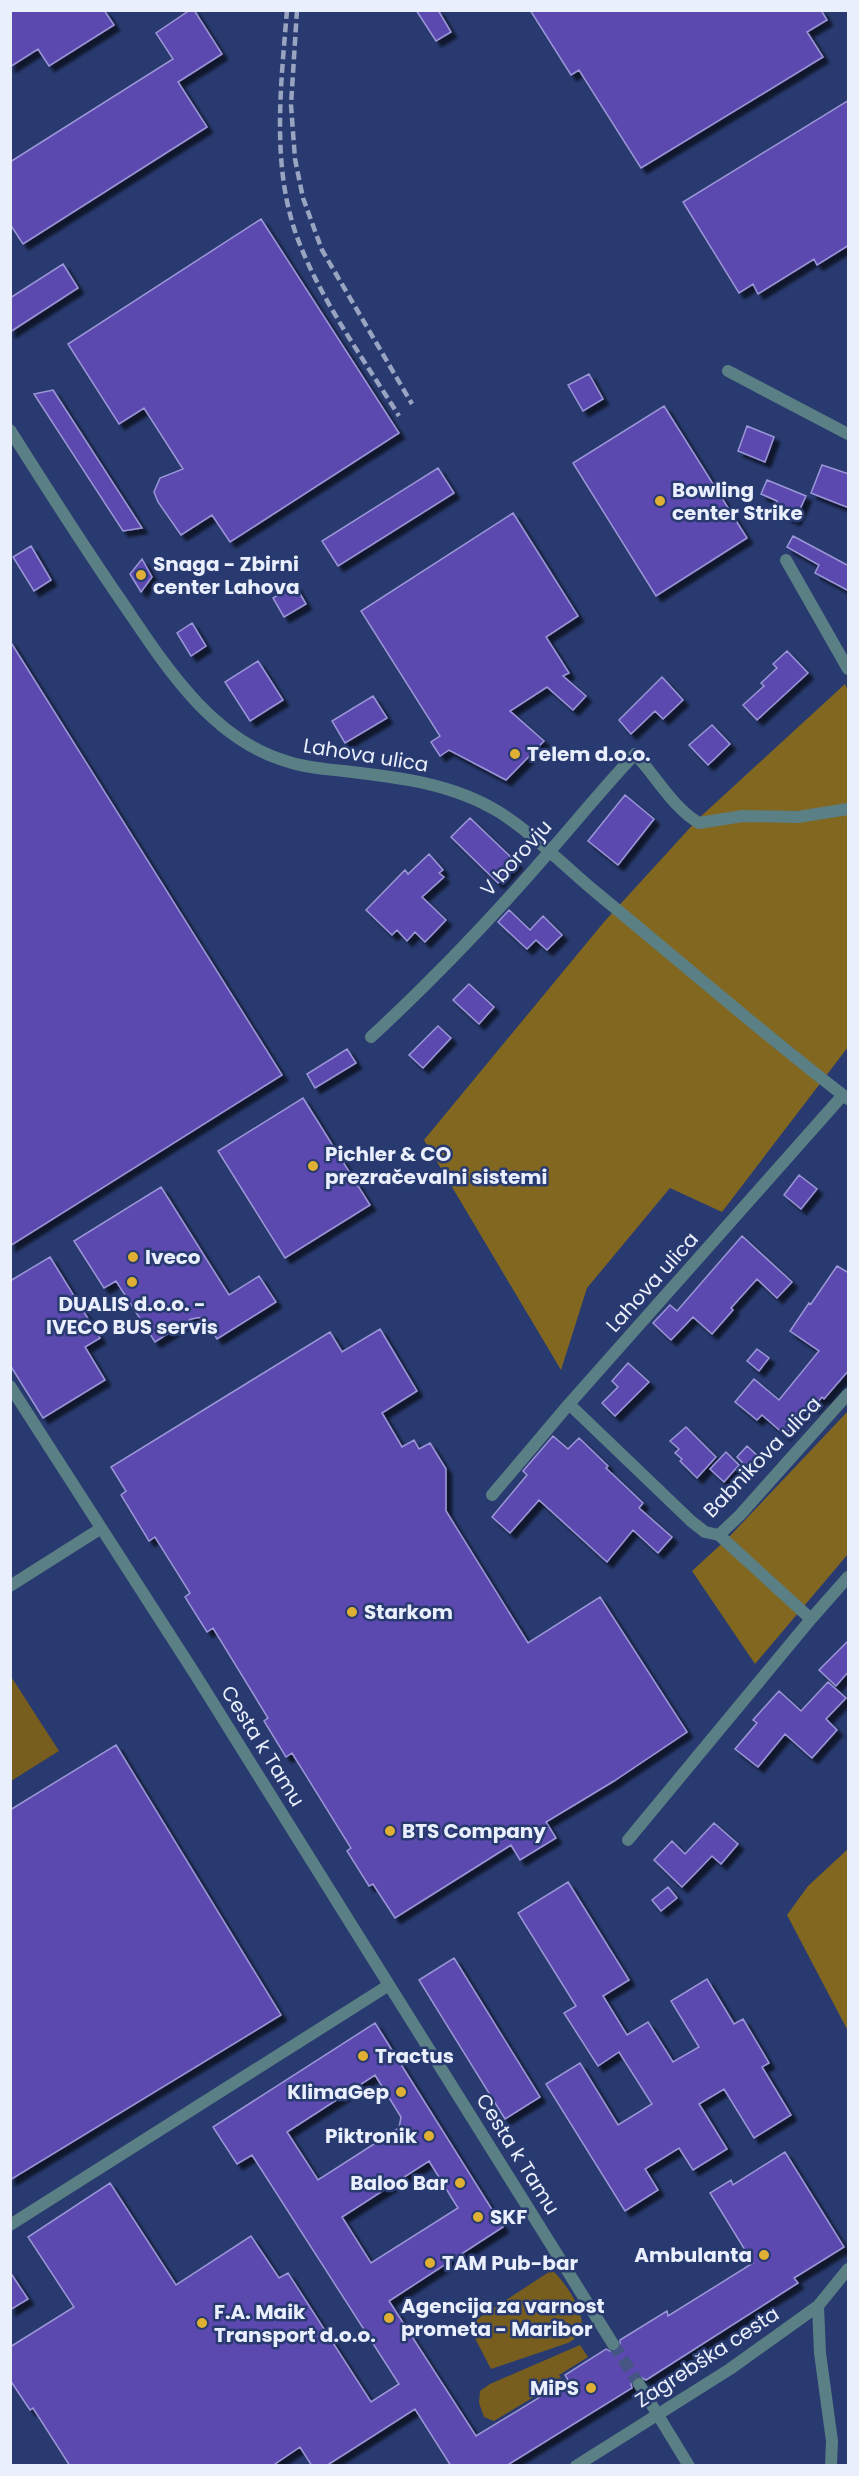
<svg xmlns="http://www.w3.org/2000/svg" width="859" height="2476" viewBox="0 0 859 2476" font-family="Poppins,sans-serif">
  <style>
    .green { fill: #775e1e }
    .forest { fill: #826720 }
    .building { fill: #5b49af; stroke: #9b96d7; stroke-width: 1.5; fill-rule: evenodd; filter: url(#shadow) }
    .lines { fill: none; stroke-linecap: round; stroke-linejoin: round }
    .minor-tunnel { stroke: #455584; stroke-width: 12; stroke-dasharray: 12 6; stroke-linecap: butt }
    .minor { stroke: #5a7f84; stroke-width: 12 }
    .rail { stroke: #99a4c1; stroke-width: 4.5; stroke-dasharray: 9 4.5; stroke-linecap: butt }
    .poi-dot { fill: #dfb034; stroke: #283a6f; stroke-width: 2 }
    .labels { text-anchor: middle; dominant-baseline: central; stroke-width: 5; stroke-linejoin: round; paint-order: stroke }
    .poi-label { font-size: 20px; font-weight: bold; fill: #e9effc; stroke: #283a6f; text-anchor: start }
    .street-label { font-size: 20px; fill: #e9effc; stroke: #283a6f }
  </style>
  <defs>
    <filter id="shadow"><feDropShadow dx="5.5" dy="5.5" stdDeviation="1.5" flood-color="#0009"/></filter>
  </defs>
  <rect width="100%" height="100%" fill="#283a6f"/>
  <path class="green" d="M10 1675 59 1751 11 1781H10Z
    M552 2270C565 2282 582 2307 582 2325 582 2334 575 2339 568 2343L491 2369 468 2325Z
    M580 2345 588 2357 559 2375 562 2380 494 2421 484 2417 479 2403 480 2391 490 2384Z"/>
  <path class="forest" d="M845 684 848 691V1047L722 1212 670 1188 587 1288 561 1370 424 1140 604 922 698 819Z
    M848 1411V1554L755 1664 692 1571 729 1537Z
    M848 1849V2031L787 1915 808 1886Z"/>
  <path class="building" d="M10 10H104L114 25 49 66 38 49 10 67Z
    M190 10H194L222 54 178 82 207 127 23 244 10 224V162L173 59 156 33Z
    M416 10H438L451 32 436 41Z
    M530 10H821L827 20 807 32 823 57 641 168 579 70 571 75Z
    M849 100V245L817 265 814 259 758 294 753 284 739 293 683 202Z
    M261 219 399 433 230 542 212 515 181 535 158 502 154 492 160 478 183 469 144 408 119 424 68 344Z
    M63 264 78 288 10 332V298Z
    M589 374 603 399 583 411 568 385Z
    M53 390 142 528 123 531 34 394Z
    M664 406 747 538 656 596 573 463Z
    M747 426 774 437 765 462 738 451Z
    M822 465 849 474V508L811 493Z
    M438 468 454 493 338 566 322 541Z
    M767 480 806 496 795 520 773 511 777 501 761 494Z
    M513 513 578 616 546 637 569 673 563 676 586 696 573 710 547 687 510 711 544 741 506 780 449 750 440 756 431 742 440 736 361 611Z
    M793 536 849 566V591L815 573 819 565 787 547Z
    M31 546 51 580 34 591 13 557Z
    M142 559 152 577 141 592 130 574Z
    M295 585 306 604 284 617 273 598Z
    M192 623 206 646 191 656 177 633Z
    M10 641 282 1075 10 1246Z
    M787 651 808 673 757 720 743 705 764 686 761 683 777 668 773 664Z
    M258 661 283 700 250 721 225 682Z
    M662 677 683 700 663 719 655 711 631 734 619 720Z
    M373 696 387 718 345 743 332 721Z
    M712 725 730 744 708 765 689 745Z
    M625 795 654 819 618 865 588 841Z
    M470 818 517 863 498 883 451 837Z
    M429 854 443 870 439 873 444 877 422 897 446 920 425 942 415 932 407 941 397 930 392 935 366 910 405 870 408 874Z
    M509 910 530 930 543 916 562 935 547 950 536 940 527 949 498 922Z
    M469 984 494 1007 479 1024 453 1000Z
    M438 1026 451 1038 423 1068 409 1055Z
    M347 1049 356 1063 315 1088 307 1074Z
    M303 1098 370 1205 285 1258 218 1151Z
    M799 1175 817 1189 801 1209 784 1195Z
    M161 1187 229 1295 259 1276 276 1302 217 1339 203 1317 191 1319 155 1342 116 1281 104 1288 74 1241Z
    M742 1236 792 1282 777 1298 757 1279 731 1308 733 1310 712 1334 693 1317 671 1340 653 1323 670 1305 677 1311Z
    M50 1257 100 1338 85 1347 105 1380 43 1418 10 1365V1281Z
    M837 1266 849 1273V1370L824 1399 822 1397 813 1408 810 1405 785 1435 762 1415 757 1420 735 1402 754 1379 779 1400 819 1351 790 1331 809 1303 811 1304Z
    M380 1329 417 1391 382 1413 402 1447 414 1440 419 1449 430 1443 446 1469V1511L528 1643 600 1597 687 1732 614 1781 546 1822 556 1838 520 1860 511 1845 395 1918 373 1884 369 1886 347 1851 351 1848 292 1753 286 1757 264 1721 268 1718 213 1628 207 1632 185 1597 190 1593 155 1537 149 1541 121 1495 126 1491 111 1467 330 1332 342 1352Z
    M757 1349 769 1358 759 1371 747 1361Z
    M628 1363 649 1382 615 1416 602 1403 618 1387 612 1381Z
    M686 1427 716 1457 697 1478 680 1461 682 1459 675 1453 679 1449 670 1441Z
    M553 1436 568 1449 579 1438 608 1466 606 1468 643 1503 639 1508 672 1537 658 1553 633 1530 607 1562 539 1500 510 1533 492 1517 527 1475 523 1471Z
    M747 1446 759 1457 748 1468 737 1457Z
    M726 1452 739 1465 724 1482 710 1469Z
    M849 1640V1671L836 1686 819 1670Z
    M828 1682 846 1698 826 1719 837 1730 812 1758 785 1734 758 1767 735 1749 757 1723 753 1720 779 1691 801 1711Z
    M116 1745 281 2015 10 2180V1810Z
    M714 1823 738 1844 721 1864 712 1856 682 1887 654 1860 672 1841 685 1854Z
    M568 1882 629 1980 603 1996 627 2035 648 2022 673 2062 699 2047 671 2001 707 1979 734 2024 743 2019 769 2063 762 2067 791 2115 754 2138 724 2089 699 2104 727 2149 693 2170 679 2148 645 2169 658 2190 625 2211 546 2084 580 2063 618 2125 652 2104 619 2052 598 2066 564 2013 576 2006 518 1913Z
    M668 1887 677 1898 661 1911 652 1900Z
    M454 1958 540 2097 505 2119 419 1980Z
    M375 2023 503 2227 389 2301 476 2436 568 2380 565 2375 606 2349 610 2351H617L620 2347V2340L667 2311 668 2316 753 2263 710 2193 731 2180 733 2185 785 2152 844 2247 794 2278 798 2283 646 2380 639 2376 634 2377 631 2384 632 2388 506 2466H451L415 2409 326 2466H312L300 2447 272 2466H70L33 2408 30 2410 10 2380V2347L74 2307 28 2237 110 2183 176 2285 251 2236 279 2278 288 2273 371 2402 399 2384 252 2155 237 2164 213 2127ZM375 2075 401 2117 399 2128 318 2180 287 2132ZM429 2161 458 2208 371 2263 342 2217Z
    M10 2272 28 2299 10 2310Z"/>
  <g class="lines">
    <path class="minor-tunnel" d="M613 2344 639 2384"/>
    <path class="minor" d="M728 371 848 434
      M10 430C46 487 82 544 120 599 163 662 210 740 289 762 307 768 325 769 344 771 397 777 452 783 499 812 535 835 565 867 598 894 681 962 763 1034 848 1099
      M786 560 848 669
      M371 1037C434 979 494 916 550 851 578 819 605 786 635 754 656 776 673 808 699 823L743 816 798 817 848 809
      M10 1386 195 1674 613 2344
      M569 1404 691 1521 705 1532 719 1535 740 1515 848 1394
      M492 1495 569 1404 843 1095
      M719 1535 811 1619
      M10 1586 100 1529
      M628 1840 811 1619 848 1577
      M10 2225 389 1985
      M818 2306 820 2353 832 2441 831 2466
      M639 2384 689 2466
      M576 2466 730 2369 818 2306 848 2269"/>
    <path class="rail" d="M287 10C281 85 271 165 297 237 321 301 363 358 399 416
      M297 10 291 105 295 159 303 198 322 250 412 404"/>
  </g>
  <g class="poi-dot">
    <circle cx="660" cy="501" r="6"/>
    <circle cx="141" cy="575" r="6"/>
    <circle cx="515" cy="754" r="6"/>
    <circle cx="313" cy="1166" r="6"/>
    <circle cx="133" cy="1257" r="6"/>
    <circle cx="132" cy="1282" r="6"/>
    <circle cx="352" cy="1612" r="6"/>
    <circle cx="390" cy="1831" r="6"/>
    <circle cx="363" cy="2056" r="6"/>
    <circle cx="401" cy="2092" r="6"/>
    <circle cx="429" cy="2136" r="6"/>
    <circle cx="460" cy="2183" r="6"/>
    <circle cx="478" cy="2217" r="6"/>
    <circle cx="764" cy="2255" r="6"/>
    <circle cx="430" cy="2263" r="6"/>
    <circle cx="389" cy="2318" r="6"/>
    <circle cx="202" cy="2323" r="6"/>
    <circle cx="591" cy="2388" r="6"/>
  </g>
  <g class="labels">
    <g class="poi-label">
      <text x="672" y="490">Bowling<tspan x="672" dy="23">center Strike</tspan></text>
      <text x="153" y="564">Snaga - Zbirni<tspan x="153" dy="23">center Lahova</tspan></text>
      <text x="527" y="754">Telem d.o.o.</text>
      <text x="325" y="1154">Pichler &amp; CO<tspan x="325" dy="23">prezračevalni sistemi</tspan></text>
      <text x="145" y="1257">Iveco</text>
      <text x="132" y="1304" text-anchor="middle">DUALIS d.o.o. -<tspan x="132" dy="23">IVECO BUS servis</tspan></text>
      <text x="364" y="1612">Starkom</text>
      <text x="402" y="1831">BTS Company</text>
      <text x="375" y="2056">Tractus</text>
      <text x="389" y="2092" text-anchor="end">KlimaGep</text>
      <text x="417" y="2136" text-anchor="end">Piktronik</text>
      <text x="448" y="2183" text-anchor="end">Baloo Bar</text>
      <text x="490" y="2217">SKF</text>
      <text x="752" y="2255" text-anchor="end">Ambulanta</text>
      <text x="442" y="2263">TAM Pub-bar</text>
      <text x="401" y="2306">Agencija za varnost<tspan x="401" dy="23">prometa - Maribor</tspan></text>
      <text x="214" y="2312">F.A. Maik<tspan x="214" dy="23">Transport d.o.o.</tspan></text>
      <text x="579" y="2388" text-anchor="end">MiPS</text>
    </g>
    <g class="street-label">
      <text transform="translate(366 755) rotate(9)">Lahova ulica</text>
      <text transform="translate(516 858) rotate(-48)">V borovju</text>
      <text transform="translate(652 1282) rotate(-48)">Lahova ulica</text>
      <text transform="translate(762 1457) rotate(-46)">Babnikova ulica</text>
      <text transform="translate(263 1746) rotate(58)">Cesta k Tamu</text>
      <text transform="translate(518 2154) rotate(58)">Cesta k Tamu</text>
      <text transform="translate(707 2357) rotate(-33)">Zagrebška cesta</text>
    </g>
  </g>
  <rect width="859" height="2476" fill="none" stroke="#e9effc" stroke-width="24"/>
</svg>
